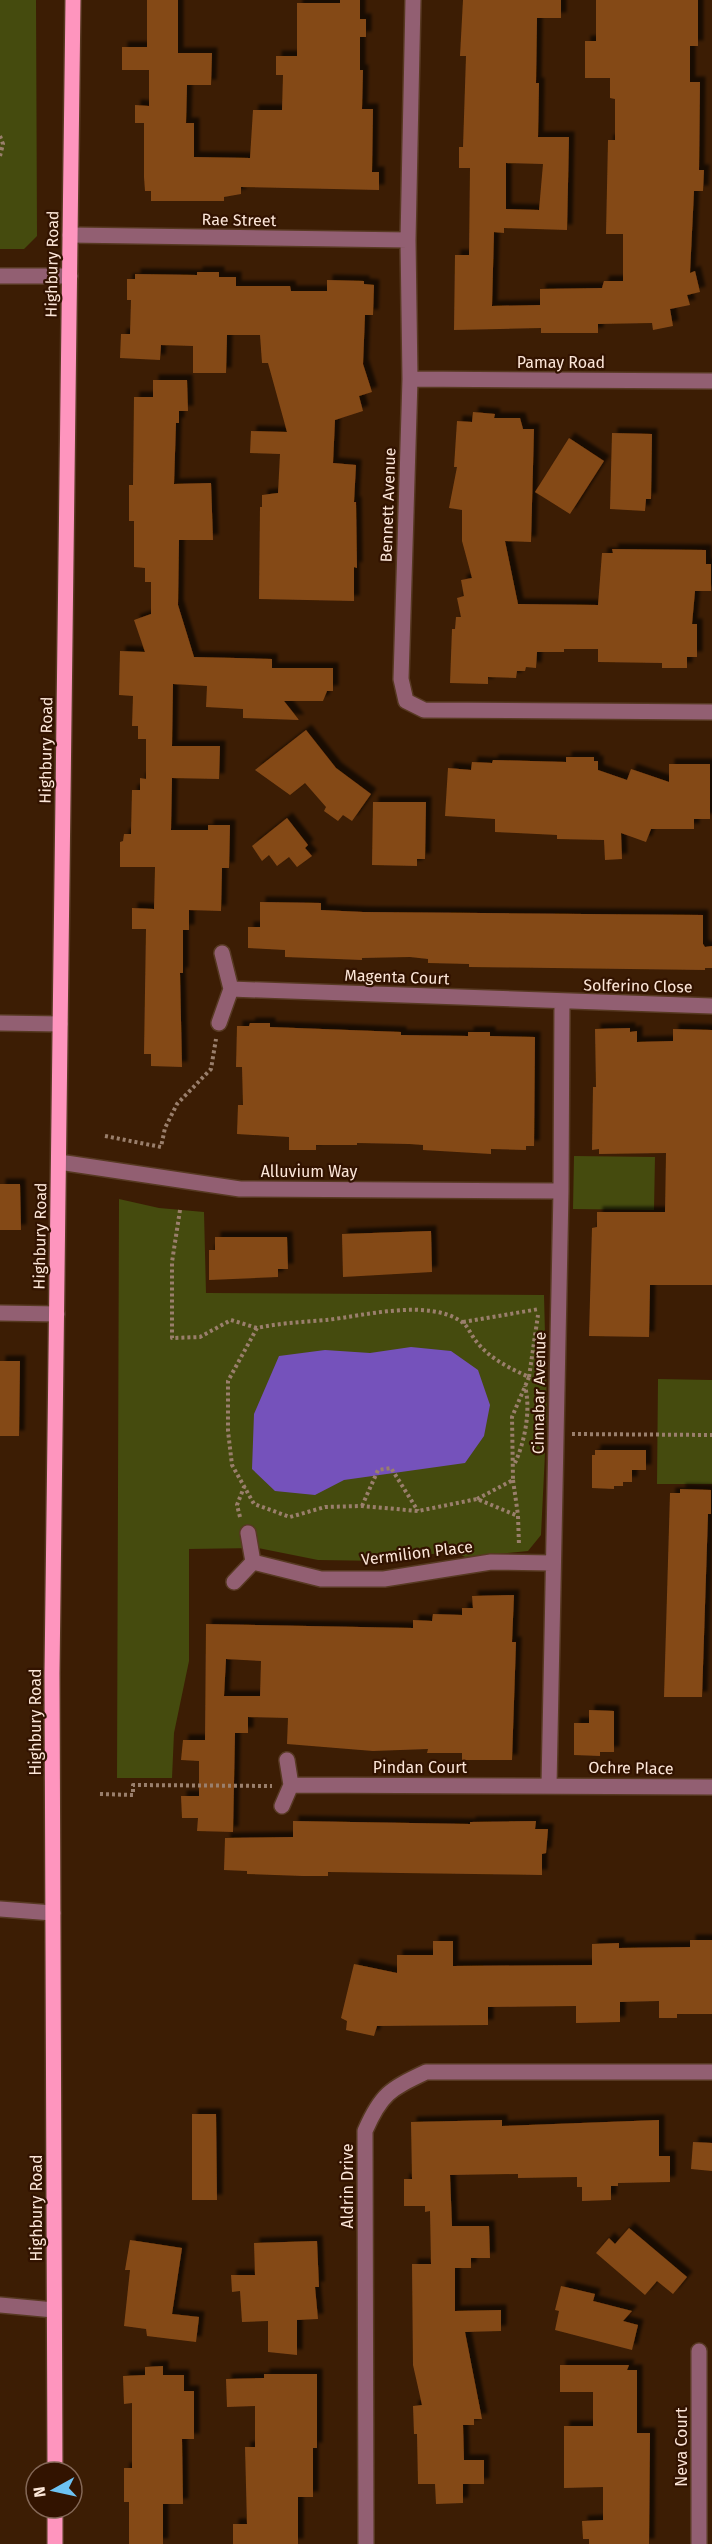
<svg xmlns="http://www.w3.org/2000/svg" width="712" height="2544" viewBox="0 0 712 2544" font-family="'Fira Sans',sans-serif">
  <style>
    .green { fill: #454b0e }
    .water { fill: #7552bb }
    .building { fill: #844917; fill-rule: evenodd; filter: url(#shadow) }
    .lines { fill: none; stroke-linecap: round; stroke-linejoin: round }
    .minor-casing { stroke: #573922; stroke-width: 18 }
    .major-casing { stroke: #573922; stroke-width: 18 }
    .path { stroke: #9a7f6c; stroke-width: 4; stroke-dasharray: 3 3; stroke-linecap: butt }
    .minor { stroke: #925f72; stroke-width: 15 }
    .major { stroke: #fe95be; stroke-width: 15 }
    .labels { text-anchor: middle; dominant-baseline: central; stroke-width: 4.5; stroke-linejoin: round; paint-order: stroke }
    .street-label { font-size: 16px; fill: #fce6d8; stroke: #321300 }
  </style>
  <defs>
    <filter id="shadow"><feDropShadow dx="5.5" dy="-5.5" stdDeviation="1.5" flood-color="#0009"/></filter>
  </defs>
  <rect width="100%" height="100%" fill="#3c1d04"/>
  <path class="green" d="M0 0H36L37 236 24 249H0Z
    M574 1156 655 1157 654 1210 573 1209Z
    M119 1199 159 1208 204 1212 206 1293 544 1295 547 1412 541 1535 528 1551 465 1557 453 1551 384 1561 318 1560 258 1548 189 1549V1661L174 1733 172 1778H117Z
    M658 1379 712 1380V1484H657Z"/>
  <path class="water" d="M411 1347 451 1351 478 1370 490 1405 484 1436 465 1463 344 1480 315 1495 275 1491 252 1469 254 1414 279 1356 325 1350 370 1353Z"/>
  <path class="building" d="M147 0H178V53H212L211 85H187L186 123H194V157L250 158 253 110H282L283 75H276V56H297V3H340V0H360V19H366V37H360V70H363L362 109H373L372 172H379V190L241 187V194L224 197V201H151V191H145L144 177V123H135V105L149 106V70H122V47H147Z
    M463 0H561V18H537L536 83H539L538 137H569L567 230 504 228V233L494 232 492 306 540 305V289L602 288 604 281H623V234H606L608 140H615V99L610 98V78H585V41H596V0H698V46H690V82H700L699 170H704L703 191H694L690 273 695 271 700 292 687 295 690 305 670 309 673 326 653 330 652 323 598 324V333H541V328L454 330 455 255H469L470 168H459V147H463L466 56H460ZM506 163 543 164 539 210 506 209Z
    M197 272H219V277H236V286H290L291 291H327V280L364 281V284L374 285 373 315H365L363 364 372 392 359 396 363 411 335 420 333 463 356 465 354 502H356L357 568 354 567V601L259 599 260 507H262V495L278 493 280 454 250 453 251 431 287 432 268 363H262L260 335H227L226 373H193V346L161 345 160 360 120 358 121 334H130L131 300H127V279H135V274L197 275Z
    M153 380H187L188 411H179V423H176L174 484 211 483 213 540H179L178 605 194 657 272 659V668H333V691H327L323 701H284L299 720 243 718V709L206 707 207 686 173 684 172 746H220L219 779 172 778 171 830H208V825H230L229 868H222L221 911 189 910V930H183V973H180L182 1067 151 1066V1054H144L146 929H132V908L154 909 155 867H120V842L123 841 124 834H131L132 790H140V778L146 779V739H138V726H132L133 696 119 695 120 651 145 652 134 620 151 614V582H145V568L134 567V521H129V485H133L134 397H153Z
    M473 412 495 414 494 418H520L523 429H534L531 542 505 541 518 604 598 605 602 553H613L612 549 706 550V564H711V591H695L692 624H697V657H687V668H662V663L598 662V649H564V652H537L536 668 526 667 525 671H517L516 678 488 677V684L450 683 452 629H455L456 617H461L457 598 464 596 461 580 472 578 462 541V510L449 508 457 467H454L457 421 472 422Z
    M612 433 652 434 651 499H646L645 511 610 509Z
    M569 438 604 461 570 514 535 492Z
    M306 730 336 768 371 794 352 821 343 815 338 821 324 811 326 807 305 783 290 795 255 770Z
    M566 757H594V761H598V770L627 780 631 769 669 782V764H710V819H694V829H651L646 842 621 833 622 859 605 860 604 840 557 839V835L495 832V819L445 816 448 768 471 770 472 762 492 763 493 760 566 762Z
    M373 802H426L425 859H417V866L372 865Z
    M287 818 308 845 305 848 312 856 297 867 289 857 277 866 269 855 262 861 252 846Z
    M260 902 321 903V910L363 912 703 915V944L705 947 712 946V968H705V970L469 967V964L428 963V959L410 957 362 958V960L285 957V950L248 948V927H260Z
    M250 1023H270V1027L401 1032V1035L468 1036V1032H490V1036L535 1037 534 1146H526V1150L491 1149V1154L423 1150V1145L409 1144 357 1143V1145H316V1150H289V1137L237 1134 238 1105H243L242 1067H236L237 1026H249Z
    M630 1028V1032L637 1031V1042L673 1041V1029L712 1030V1285H650L649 1337 589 1336 592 1228 597 1227V1212H665L666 1153 599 1154V1149L592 1150 593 1087H596L595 1029Z
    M0 1184H20L21 1230H0Z
    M431 1231 432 1272 343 1277 342 1234Z
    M215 1237H287L288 1269H278V1277L209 1280V1250H215Z
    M0 1361H20L19 1436H0Z
    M595 1450H646V1470H632V1482H623V1486H614V1489L592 1488V1455H595Z
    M680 1489 711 1490V1514H708L702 1697H664L670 1493H680Z
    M514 1595 512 1642H516L512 1760H462V1753H427L428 1749 373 1751 287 1744 288 1718 248 1717V1733H235L233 1832 197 1831 198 1818H182L181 1796H199V1761L181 1760 183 1740H205L206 1624 413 1628V1620L432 1621 433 1614 462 1615V1608H473L472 1596ZM226 1659 261 1661 260 1696H224Z
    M589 1710 614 1711V1752H600V1756L574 1755V1723H589Z
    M293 1821 470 1824V1822L536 1821 535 1829H548L546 1853 542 1854V1875L328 1872V1876H303L247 1874V1871L224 1870 225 1838 293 1837Z
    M690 1940H712V2014H677V2018H659V2001L620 2002V2022L576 2023V2006L488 2007V2025L377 2026 374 2036 346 2030 347 2021 341 2018 354 1964 397 1973V1955H433V1941H453V1966L592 1965V1944L619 1943V1948L690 1947Z
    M192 2114H216L217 2200H192Z
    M502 2120V2126L659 2120V2156H670V2182L618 2183V2186H611V2200L582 2201V2187H577V2177L518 2178V2174L450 2175 452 2226H489L490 2258H471V2268H455V2311L501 2310V2331L465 2332 482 2419H474V2425H463L464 2460H484V2484H463V2503L436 2504 435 2484H418L417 2434H414L413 2406 422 2405 413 2365 412 2264H431L430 2211 425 2212V2206H404V2179H412L411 2122Z
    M693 2142 712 2143V2171L691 2169Z
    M629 2228 687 2277 673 2294 657 2281 645 2295 596 2253 609 2238 615 2244Z
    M130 2240 182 2248 172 2314 199 2317 196 2342 147 2336 146 2329 124 2326 130 2270H125Z
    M317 2241 319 2287H315L318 2319 297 2320V2355L268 2352V2321L242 2322 240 2291 232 2292 231 2275H255L254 2243Z
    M561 2286 595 2294 593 2301 632 2311 623 2321 638 2325 632 2350 555 2330 559 2311 555 2310Z
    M560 2365H629L627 2370H637V2433H650L649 2544H589V2539H583L582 2521 603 2520V2487L564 2488V2426H593V2392H560Z
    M163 2366V2375H184V2391H194V2439H182L183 2504H163V2544H129V2502H124V2468H132V2403L124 2404 123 2376 145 2375V2367Z
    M264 2374H317V2448H313V2497H298V2544H233V2524H247L245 2447H255V2406L227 2407 226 2379 264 2378Z"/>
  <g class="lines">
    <defs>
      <path id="minor" d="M413 0 408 240 410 379 401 679 406 701 424 710 712 712
        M70 235 408 240
        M0 276H70
        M410 379 712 381
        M231 989 712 1006
        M0 1023 60 1024
        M219 1023 231 989 222 953
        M59 1162 240 1189 561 1191
        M0 1313 57 1314
        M253 1562 321 1579H384L491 1562 552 1563
        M234 1582 253 1562 248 1533
        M291 1785 712 1787
        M549 1785 561 1191 562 1002
        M282 1806 291 1785 287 1760
        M0 1909 53 1913
        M0 2305 54 2310
        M366 2544 365 2131C381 2094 390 2089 426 2072H712
        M699 2544V2351"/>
      <path id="major" d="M55 2472 52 1674 73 0
        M55 2508V2544"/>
    </defs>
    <use href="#minor" class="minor-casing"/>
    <use href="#major" class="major-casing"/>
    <path class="path" d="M0 136 3 144 0 156
      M105 1136 161 1147 165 1128 177 1104 211 1069 216 1039
      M180 1210 172 1262V1338L200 1337 231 1320 257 1328
      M463 1322 539 1309
      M529 1377 538 1315
      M572 1434 712 1435
      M515 1463C525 1441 531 1410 525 1386
      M513 1480 518 1515
      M477 1499 513 1480 512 1417 529 1377C509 1368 489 1358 476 1341 471 1335 468 1326 462 1322 428 1298 364 1316 326 1320 302 1322 280 1323 257 1328L228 1381V1431L232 1465 254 1504 290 1517 325 1507 362 1506 418 1511 477 1499 518 1516 519 1545
      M362 1506 378 1470 391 1468 418 1511
      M240 1517 237 1505 244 1487
      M100 1794 133 1795V1785L272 1786"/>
    <use href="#minor" class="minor"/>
    <use href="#major" class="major"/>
  </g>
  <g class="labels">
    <g class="street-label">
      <text transform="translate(239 220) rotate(1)">Rae Street</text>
      <text transform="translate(52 264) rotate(-89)">Highbury Road</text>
      <text x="561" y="362">Pamay Road</text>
      <text transform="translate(388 505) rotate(-88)">Bennett Avenue</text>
      <text transform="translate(46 750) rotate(-89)">Highbury Road</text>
      <text transform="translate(397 977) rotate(2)">Magenta Court</text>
      <text transform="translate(638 986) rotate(1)">Solferino Close</text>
      <text x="309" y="1171">Alluvium Way</text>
      <text transform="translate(40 1236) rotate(-89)">Highbury Road</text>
      <text transform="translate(539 1393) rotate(-89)">Cinnabar Avenue</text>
      <text transform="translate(417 1553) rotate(-7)">Vermilion Place</text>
      <text transform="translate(35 1722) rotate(-90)">Highbury Road</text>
      <text x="420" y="1767">Pindan Court</text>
      <text transform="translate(631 1768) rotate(1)">Ochre Place</text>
      <text transform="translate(347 2186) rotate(-90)">Aldrin Drive</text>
      <text transform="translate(36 2208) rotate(-90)">Highbury Road</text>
      <text transform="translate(681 2447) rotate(-90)">Neva Court</text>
    </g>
  </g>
  <g transform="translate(54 2490) rotate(262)"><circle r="28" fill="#321300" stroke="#836756" stroke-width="1.5"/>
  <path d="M0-4.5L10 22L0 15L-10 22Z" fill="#6dc2f3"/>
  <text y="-9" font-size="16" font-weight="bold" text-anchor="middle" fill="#fce6d8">N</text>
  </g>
</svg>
